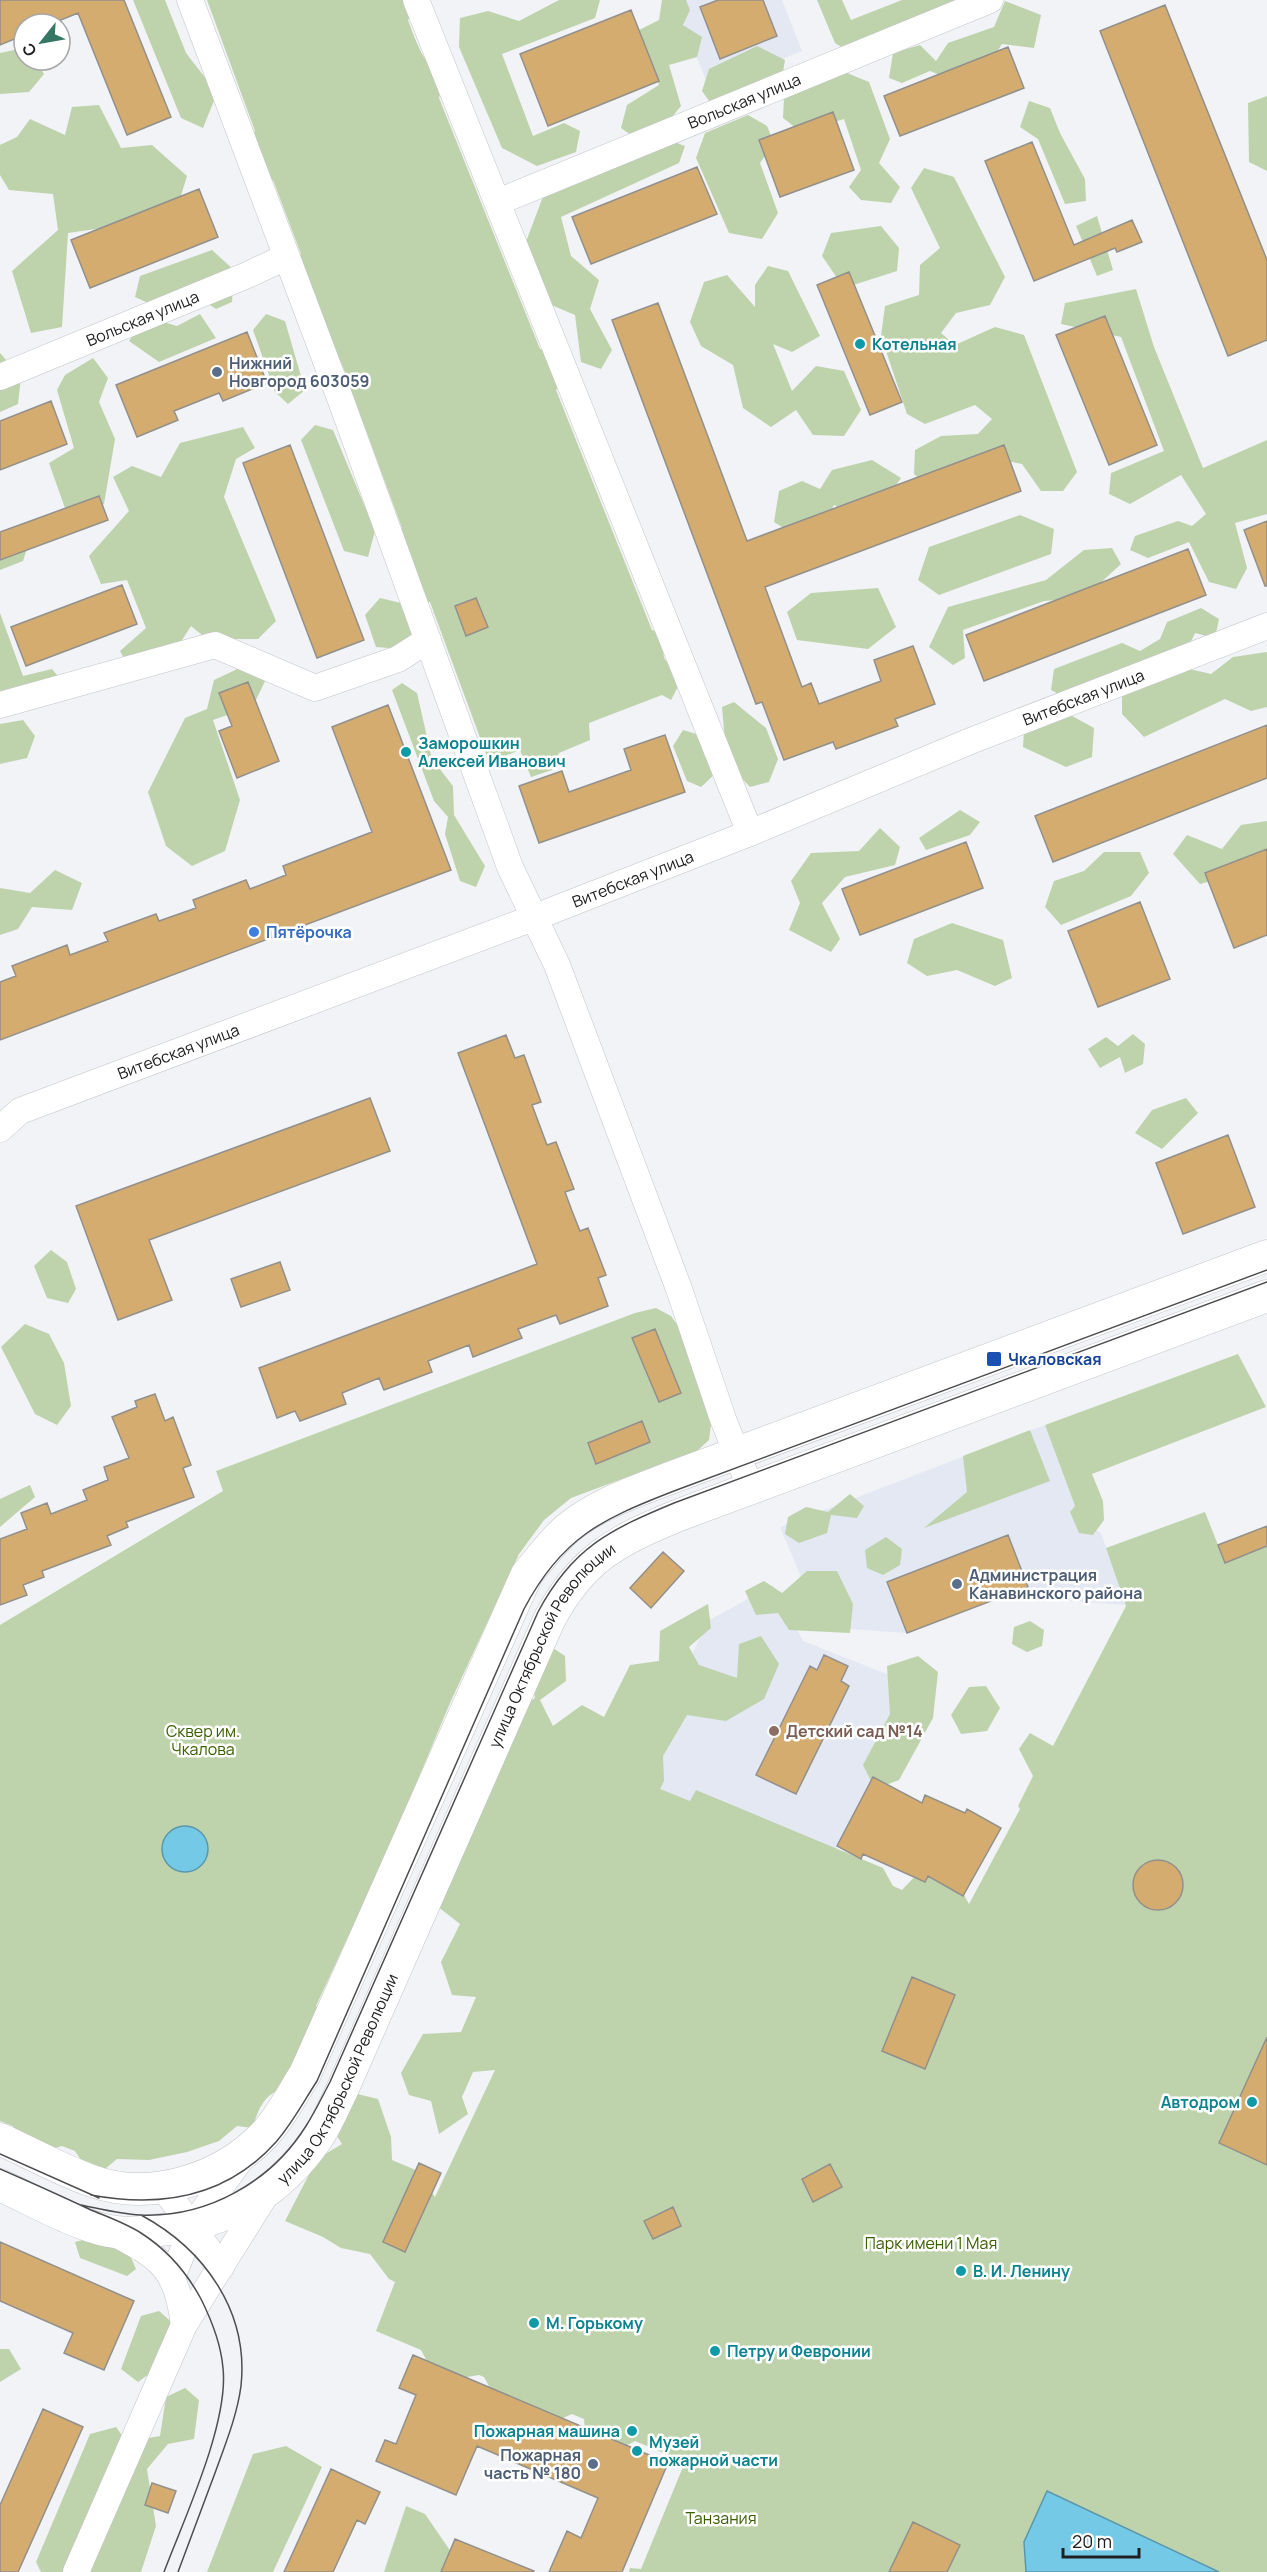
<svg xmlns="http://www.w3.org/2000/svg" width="1267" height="2572" viewBox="0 0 1267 2572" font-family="Manrope,sans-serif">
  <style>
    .built { fill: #e3e8f3 }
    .green { fill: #bed3ac }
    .water { fill: #74cae6; stroke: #5b97ab; stroke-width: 1.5 }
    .building { fill: #d5ac6f; stroke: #92908c; stroke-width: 1.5 }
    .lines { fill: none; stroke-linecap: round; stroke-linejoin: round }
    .minor-casing { stroke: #c2c4c8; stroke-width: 27 }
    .major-casing { stroke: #c2c4c8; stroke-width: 33 }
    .minor { stroke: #fff; stroke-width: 26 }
    .major { stroke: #fff; stroke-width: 32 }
    .tram { stroke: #4e4e51; stroke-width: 1.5 }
    .culture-dot { fill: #0f9aa8; stroke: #fff; stroke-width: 2 }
    .service-dot { fill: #5c6f8a; stroke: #fff; stroke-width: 2 }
    .shop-dot { fill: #3f7fe0; stroke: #fff; stroke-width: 2 }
    .transit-dot { fill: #1a4fb4; stroke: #fff; stroke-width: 2 }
    .education-dot { fill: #8d6e63; stroke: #fff; stroke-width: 2 }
    .labels { text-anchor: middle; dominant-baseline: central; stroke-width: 5; stroke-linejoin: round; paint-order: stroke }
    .street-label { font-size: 16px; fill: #202022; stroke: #fff }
    .culture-label { font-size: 16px; font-weight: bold; fill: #0d838f; stroke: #fff; text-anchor: start }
    .service-label { font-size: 16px; font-weight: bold; fill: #4e5e75; stroke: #fff; text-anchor: start }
    .shop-label { font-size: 16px; font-weight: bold; fill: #366cbe; stroke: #fff; text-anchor: start }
    .transit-label { font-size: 16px; font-weight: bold; fill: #164399; stroke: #fff; text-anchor: start }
    .park-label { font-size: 16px; fill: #3b6000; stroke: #fff }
    .education-label { font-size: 16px; font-weight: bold; fill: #785e54; stroke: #fff; text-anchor: start }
  </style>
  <rect width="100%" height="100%" fill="#f1f3f7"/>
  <path class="built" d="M674 0H782L802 51 709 88Z
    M1045 1425 1080 1520 1101 1533 1126 1605 1060 1600 1028 1587 907 1633 822 1627 780 1527Z
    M773 1585 803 1641 912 1684 873 1777 830 1860 633 1778 708 1621Z"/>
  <path class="green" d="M133 0H165L186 53 217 93 203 128 181 118Z
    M207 0H405L411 15 408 20C412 31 416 42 421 52 428 66 445 80 439 98L540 349 553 352 562 385 556 390 652 630 661 633 664 658 681 681 671 700 662 695 589 723 590 740 559 753 552 770 531 777 520 750 489 762 430 602H411L399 534 402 528 354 398 346 388C350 373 338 361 334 347 329 333 328 323 317 312 319 291 313 288 296 277V258L301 254 273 180H267L250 139 255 131Z
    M559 0H600L595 18 502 54 533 136 564 123 580 131 576 152 537 166 502 148 459 47 460 18 488 11 519 21Z
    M662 0H686L690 10 683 25 702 37 697 57 669 65 681 106 662 129 638 140 621 128 627 105 659 85 639 30 659 20Z
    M817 0H842L851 20 902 0H985L858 58 835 43Z
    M1005 1 1041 15 1034 48 1002 44 985 71 955 81 930 71 902 83 889 78 893 53 920 45 936 61 948 43 994 27Z
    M757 46 785 60 780 90 719 115 702 91 709 69Z
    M24 48V60H36L44 74 29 92 0 94V53Z
    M842 71 869 82 890 139 879 163 900 187 891 203 861 200 849 187 861 170 844 119 801 132 783 118 784 98Z
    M1267 96V171L1249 162 1248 103Z
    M1029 101 1050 108 1060 133 1085 179 1086 201 1065 204 1038 139 1020 127Z
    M99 105 121 148 152 145 187 176 174 218 68 233 62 327 31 333 12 271 58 230 53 194 9 190 0 175V145L17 137 30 119 65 135 72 107Z
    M748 115 767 126 774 143 760 163 778 213 762 239 729 233 696 158 705 133Z
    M669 140 685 146 679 163 561 217 571 256 599 280 590 309 612 350 601 369 581 362 575 315 549 304 524 247 544 194Z
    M924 168 954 177 1005 277 990 305 956 313 941 333 955 345 995 327 1024 335 1077 472 1063 491H1041L1022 464 977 455 963 475 926 485 914 474 915 450 941 436 978 434 992 419 975 405 925 424 907 414 881 336 885 306 919 295 920 265 940 248 911 188Z
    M1097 216 1113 270 1097 276 1076 226Z
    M881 226 899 248 897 271 844 288 822 256 831 233Z
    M212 250 234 270 232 302 216 309 187 290 155 306 135 297 140 276Z
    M768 266 788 271 820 336 792 352 773 344 792 391 816 366 844 371 861 410 844 436 813 435 796 410 771 427 743 408 733 365 701 346 690 322 704 282 727 275 755 307V285Z
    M1136 289 1154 347 1203 468 1267 440V514L1235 523 1247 568 1236 589 1209 582 1189 542 1148 558 1130 550 1135 536 1178 521 1192 526 1206 514 1181 475 1130 504 1109 494 1111 473 1164 451 1121 337 1061 324 1065 303Z
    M200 314 216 338 159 362 129 341 145 317 177 326Z
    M266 314 285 321 305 390 288 404 275 392 253 330Z
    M0 353 21 377 18 404 0 412Z
    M93 358 108 378 99 402 115 439 104 504 66 511 49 463 74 448 57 390 65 375Z
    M315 425 333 430 375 531 368 557 344 551 301 440Z
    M243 427 255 448 236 459 224 497 276 621 258 639H207L191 626 177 648 128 665 120 651 146 628 127 580 101 584 89 556 129 511 113 477 132 466 161 477 180 443Z
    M872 460 901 478 883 504 851 514 834 505 824 525 796 536 774 522 779 491 802 481 820 489 832 470Z
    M1020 515 1054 529 1051 554 939 595 918 580 929 547Z
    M0 534 30 539 23 561 0 570Z
    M1112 548 1121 564 1084 598 1044 601 963 630 965 658 953 665 929 647 948 607 1046 580 1084 550Z
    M878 588 896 627 868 649 797 640 787 612 811 593Z
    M380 598 401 603 413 631 401 649 376 647 365 615Z
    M1201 608 1219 619 1215 638 1195 633 1187 650 1070 700 1051 690 1054 669 1122 643 1140 651 1160 639 1167 622Z
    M0 613 23 676 52 669 63 682 0 694Z
    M1267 652V707L1251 711 1225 699 1144 737 1122 714V688L1181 667 1211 674 1233 657Z
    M248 664 267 677 253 706 213 720 240 800 225 851 192 866 166 846 148 792 185 718 207 709 214 680Z
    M402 683 417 693 432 759 453 786 454 815 485 866 476 887 460 881 445 834 448 817 434 801 392 690Z
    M734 702 766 728 778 759 769 782 750 787 727 763 722 707Z
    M1063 711 1094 728 1092 757 1066 767 1023 747 1024 731Z
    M23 720 35 736 27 758 0 764V724Z
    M683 730 703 736 716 773 701 787 687 781 673 746Z
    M960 810 980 822 970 835 926 850 919 838Z
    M1267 821V849L1246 872 1200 884 1173 854 1187 835 1222 849 1241 825Z
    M880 828 900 847 895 865 845 877 822 903 840 939 831 952 789 930 800 903 791 881 811 853 859 851Z
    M1104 852H1140L1149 873 1131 896 1061 925 1045 907 1054 881 1084 871Z
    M55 870 82 883 72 910 32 907 18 929 0 935V888L30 893Z
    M952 923 1003 940 1012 978 995 986 957 970 927 976 907 963 914 939Z
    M1133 1034 1145 1044 1143 1064 1125 1073 1120 1057 1100 1068 1088 1049 1106 1037 1118 1046Z
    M1186 1098 1198 1113 1162 1149 1135 1133 1152 1110Z
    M51 1250 67 1262 76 1289 68 1303 47 1298 34 1266Z
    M656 1308 671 1316 681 1330 711 1424 709 1440 697 1451 571 1498 544 1520 519 1554 450 1703 387 1853 316 2006 321 2015 288 2086C265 2094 259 2105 253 2128L237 2126 219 2141 187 2152 149 2160 117 2159 105 2169 83 2163 75 2151 62 2146 52 2149 15 2132 13 2126 0 2121V1625L223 1491 216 1471 635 1313Z
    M25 1324 49 1334 64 1363 71 1406 57 1425 35 1414 1 1347Z
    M1238 1354 1266 1407 1092 1474 1103 1501 1104 1520 1093 1535 1079 1533 1070 1512 1075 1506 1045 1425Z
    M1030 1430 1050 1481 924 1528 967 1492 963 1456Z
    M30 1485 35 1497 0 1527V1499Z
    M850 1494 864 1506 857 1518 831 1515 827 1533 799 1543 785 1534 788 1517 806 1507 828 1512Z
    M1205 1512 1218 1545 1267 1526V2572H629L630 2568 641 2569 685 2462 635 2441 605 2457 587 2453 584 2419 572 2414 545 2426 502 2410 484 2377 479 2375 438 2382 421 2350 376 2331 395 2282 389 2279 370 2254 341 2248 323 2237 285 2221 317 2159 342 2144 327 2120 341 2090 378 2099 391 2137 392 2160 418 2171 435 2197 495 2070 473 2072 462 2097 468 2114 439 2134 431 2101 409 2095 401 2073 423 2034 461 2032 476 1997 452 1995 441 1962 460 1924 437 1906 518 1709 535 1698 529 1660 550 1646 565 1656 566 1681 540 1700 553 1726 582 1705 604 1717 630 1665 659 1661 660 1631 708 1604 711 1628 689 1647 699 1665 737 1678 739 1644 761 1636 779 1664 764 1699 726 1721 687 1715 663 1756 664 1781 660 1789 690 1801 696 1790 883 1868 893 1886 902 1890 919 1872 957 1882 969 1904 1020 1809 1018 1806 1033 1776 1019 1749 1030 1733 1053 1746 1126 1606 1106 1548Z
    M886 1537 902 1549 900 1565 883 1575 867 1568 865 1550Z
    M807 1571H837L853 1604 850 1633 789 1630 778 1613 756 1615 745 1591 764 1581 782 1593Z
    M1030 1621 1044 1630 1042 1646 1027 1652 1012 1644 1014 1627Z
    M918 1656 938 1672 933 1718 899 1780 875 1789 863 1765 890 1714 887 1666Z
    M986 1686 1000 1708 987 1731 961 1734 951 1715 969 1687Z
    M94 2237 129 2253 136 2269 127 2276 80 2258 75 2242Z
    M159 2311 176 2326 160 2366 138 2382 121 2369 141 2316Z
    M0 2349H9L21 2369 0 2382Z
    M185 2388 199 2400 194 2439 168 2444 147 2469 156 2526 141 2572H41L36 2562 90 2434 116 2427 127 2442 160 2436 166 2397Z
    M286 2446 322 2467 273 2572H207L253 2454Z
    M406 2506 425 2514 458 2562V2572H384Z"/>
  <path class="water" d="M162 1849a23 23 0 1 1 46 0a23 23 0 1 1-46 0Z
    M1047 2491 1219 2572H1026L1024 2542Z"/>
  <path class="building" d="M0 0H124L171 117 127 135 78 13 51 24H24V35L0 45Z
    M718 0H763L777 36 720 59 700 7Z
    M1165 5 1267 260V340L1228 356 1100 31Z
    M631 10 659 81 548 126 520 54Z
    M1008 47 1024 88 900 136 884 96Z
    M833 112 854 170 780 197 759 140Z
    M1032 142 1074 245 1132 220 1142 242 1117 252 1115 248 1034 281 985 161Z
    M697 167 717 214 591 264 572 217Z
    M199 189 218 237 90 288 71 240Z
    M849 272 902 402 870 415 817 285Z
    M658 303 747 541 1004 445 1021 491 765 587 802 687 811 683 819 704 881 681 874 660 913 646 935 704 895 719 898 726 836 749 833 742 784 760 762 702 756 704 612 320Z
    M1105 316 1157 445 1109 465 1056 335Z
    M247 332 267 383 223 401 219 393 174 411 178 420 137 437 116 385Z
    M51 401 67 444 0 470V421Z
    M290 445 364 640 317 658 243 463Z
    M99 496 108 520 0 560V532Z
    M1267 521V586H1265L1244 530Z
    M1188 549 1206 595 984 681 966 635Z
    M122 585 137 624 26 666 11 627Z
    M476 598 488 627 466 636 455 606Z
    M248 682 279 761 237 778 219 731 232 726 219 693Z
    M388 705 451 870 0 1040V982L16 976 12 966 67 945 70 955 108 941 104 933 156 914 159 921 196 908 193 900 246 880 250 889 286 875 283 866 372 832 332 727Z
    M1267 725V778L1053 862 1035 816Z
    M665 735 685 792 539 843 519 786 562 771 569 792 631 770 624 749Z
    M966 842 983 888 860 935 842 889Z
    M1267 849V935L1234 948 1205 873Z
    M1140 902 1170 979 1098 1007 1068 931Z
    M506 1035 515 1058 524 1055 541 1102 532 1105 547 1145 556 1142 574 1189 565 1192 572 1211 580 1231 588 1228 606 1275 598 1278 608 1306 560 1324 556 1315 518 1329 522 1338 473 1357 469 1345 428 1361 432 1372 384 1390 379 1378 342 1393 346 1404 300 1421 295 1411 277 1418 259 1368 537 1264 458 1053Z
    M370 1098 390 1151 149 1240 172 1300 118 1320 76 1206Z
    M1228 1135 1255 1207 1183 1234 1156 1163Z
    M280 1262 290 1290 241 1307 231 1279Z
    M655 1329 681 1393 659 1402 632 1338Z
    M155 1394 165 1421 173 1417 191 1465 183 1468 194 1497 126 1522 128 1527 107 1536 111 1545 42 1571 44 1577 23 1585 27 1595 0 1605V1539L27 1529 21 1513 47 1503 51 1514 87 1500 83 1490 108 1480 104 1467 129 1458 112 1417 137 1407 135 1401Z
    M642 1421 650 1442 596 1464 588 1443Z
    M1267 1526V1546L1225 1563 1218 1545Z
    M1008 1535 1028 1587 907 1633 887 1582Z
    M663 1552 684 1571 651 1608 630 1588Z
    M824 1655 848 1666 841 1681 849 1686 796 1794 756 1775 810 1666 817 1670Z
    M873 1777 922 1803 925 1795 965 1813 967 1809 1001 1828 963 1896 928 1876 925 1882 863 1854 861 1859 837 1846Z
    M1133 1885a25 25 0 1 1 50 0a25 25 0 1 1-50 0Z
    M912 1977 955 1995 925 2069 882 2051Z
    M1267 2037V2165L1219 2143Z
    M419 2163 441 2173 405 2252 383 2242Z
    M830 2164 842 2187 813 2202 802 2179Z
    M673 2207 681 2226 653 2239 644 2221Z
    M0 2242 134 2301 104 2370 64 2353 73 2333 0 2301Z
    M413 2355 668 2463 622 2572H549L567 2531 581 2538 598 2498 477 2446 456 2495 376 2461 385 2440 396 2444 416 2395 399 2388Z
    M43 2409 83 2427 18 2572H0V2505Z
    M331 2469 380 2492 365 2524 357 2520 333 2572H284Z
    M152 2483 176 2491 168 2513 145 2505Z
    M913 2522 960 2545 947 2572H889Z
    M455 2539 534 2571V2572H441Z"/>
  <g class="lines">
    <defs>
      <g id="minor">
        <path d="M190 0 340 398 510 867 557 965 679 1289 723 1419 751 1489"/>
        <path d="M416 0 750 833"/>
        <path id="s1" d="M498 202 990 0"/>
        <path id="s2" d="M0 377 245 276 286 257"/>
        <path d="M0 705 215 645 315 688 398 659 428 640"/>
        <path id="s3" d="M0 1129 20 1111 533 918 750 833 973 740 1267 626"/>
        <path d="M163 2187 221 2267"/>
        <path d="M110 2231C161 2258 176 2266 184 2325"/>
        <path d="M172 2278 193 2225 243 2156"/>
        <path d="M76 2572 184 2325 268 2191"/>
      </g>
      <g id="major">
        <path d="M0 2139C30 2153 61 2170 92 2181 151 2202 222 2179 264 2135 281 2117 292 2094 305 2074L527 1574C540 1559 552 1542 567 1529 597 1504 634 1492 670 1478L1267 1256"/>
        <path id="s4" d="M0 2185C33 2200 74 2224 109 2231 128 2235 149 2231 168 2229 233 2220 281 2191 318 2137 328 2122 335 2104 343 2088L549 1620C582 1558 616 1541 679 1515L1267 1296"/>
      </g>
    </defs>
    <use href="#minor" class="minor-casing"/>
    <use href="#major" class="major-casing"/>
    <use href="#minor" class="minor"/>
    <use href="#major" class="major"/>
    <path class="tram" d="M0 2154 99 2198
      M0 2169C30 2182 61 2196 91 2210 108 2217 125 2223 141 2233 166 2249 187 2273 201 2299 212 2321 221 2344 223 2368 229 2423 184 2519 164 2572
      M91 2195C160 2208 226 2198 276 2142 292 2124 304 2101 317 2081L524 1609C562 1537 602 1519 674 1491L1267 1270
      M81 2205C101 2209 120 2214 140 2215 207 2218 271 2182 306 2126 315 2112 322 2097 330 2082L538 1612C572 1548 609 1530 674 1503L1267 1282
      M141 2215C204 2249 249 2311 241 2386 237 2416 225 2445 215 2473 203 2506 190 2539 178 2572"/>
  </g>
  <g class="culture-dot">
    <circle cx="860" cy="344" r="6"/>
    <circle cx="406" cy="752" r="6"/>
    <circle cx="1252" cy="2102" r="6"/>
    <circle cx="961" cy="2271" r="6"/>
    <circle cx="534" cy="2323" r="6"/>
    <circle cx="715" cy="2351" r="6"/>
    <circle cx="632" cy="2431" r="6"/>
    <circle cx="637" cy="2451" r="6"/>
  </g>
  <g class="service-dot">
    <circle cx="217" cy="372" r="6"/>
    <circle cx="957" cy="1584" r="6"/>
    <circle cx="593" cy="2464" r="6"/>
  </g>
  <circle class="shop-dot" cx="254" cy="932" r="6"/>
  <rect class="transit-dot" x="986" y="1351" width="16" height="16" rx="3"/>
  <circle class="education-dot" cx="774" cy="1731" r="6"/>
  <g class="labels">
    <g class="street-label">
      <text stroke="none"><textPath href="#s1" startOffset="266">Вольская улица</textPath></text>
      <text stroke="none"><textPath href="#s2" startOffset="154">Вольская улица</textPath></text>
      <text stroke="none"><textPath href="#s3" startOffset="1168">Витебская улица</textPath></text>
      <text stroke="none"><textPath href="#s3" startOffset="682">Витебская улица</textPath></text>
      <text stroke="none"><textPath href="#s3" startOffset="196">Витебская улица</textPath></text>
      <text stroke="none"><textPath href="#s4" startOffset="906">улица Октябрьской Революции</textPath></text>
      <text stroke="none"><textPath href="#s4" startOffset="420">улица Октябрьской Революции</textPath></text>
    </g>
    <g class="culture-label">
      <text x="872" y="344">Котельная</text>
      <text x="418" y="743">Заморошкин<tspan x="418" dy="18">Алексей Иванович</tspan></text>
      <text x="1240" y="2102" text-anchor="end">Автодром</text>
      <text x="973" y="2271">В. И. Ленину</text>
      <text x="546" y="2323">М. Горькому</text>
      <text x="727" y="2351">Петру и Февронии</text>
      <text x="620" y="2431" text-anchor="end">Пожарная машина</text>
      <text x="649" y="2442">Музей<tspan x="649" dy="18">пожарной части</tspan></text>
    </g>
    <g class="service-label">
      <text x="229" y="363">Нижний<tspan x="229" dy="18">Новгород 603059</tspan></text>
      <text x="969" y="1575">Администрация<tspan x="969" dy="18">Канавинского района</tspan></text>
      <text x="581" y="2455" text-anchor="end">Пожарная<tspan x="581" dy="18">часть № 180</tspan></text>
    </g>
    <g class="shop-label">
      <text x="266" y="932">Пятёрочка</text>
    </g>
    <g class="transit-label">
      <text x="1008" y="1359">Чкаловская</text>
    </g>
    <g class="park-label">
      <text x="203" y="1731">Сквер им.<tspan x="203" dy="18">Чкалова</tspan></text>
      <text x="931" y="2243">Парк имени 1 Мая</text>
      <text x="721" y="2518">Танзания</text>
    </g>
    <g class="education-label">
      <text x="786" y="1731">Детский сад №14</text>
    </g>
  </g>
  <g transform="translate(42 42) rotate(239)"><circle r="28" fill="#ffffff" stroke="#a6a6a7" stroke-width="1.5"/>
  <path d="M0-4.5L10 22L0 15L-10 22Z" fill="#367664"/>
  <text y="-9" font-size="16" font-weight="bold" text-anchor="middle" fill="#202022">С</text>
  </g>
  <path d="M1063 2548v9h76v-9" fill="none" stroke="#202022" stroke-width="3"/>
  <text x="1072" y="2548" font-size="18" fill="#202022" stroke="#ffffff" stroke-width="4.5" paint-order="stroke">20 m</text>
</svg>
